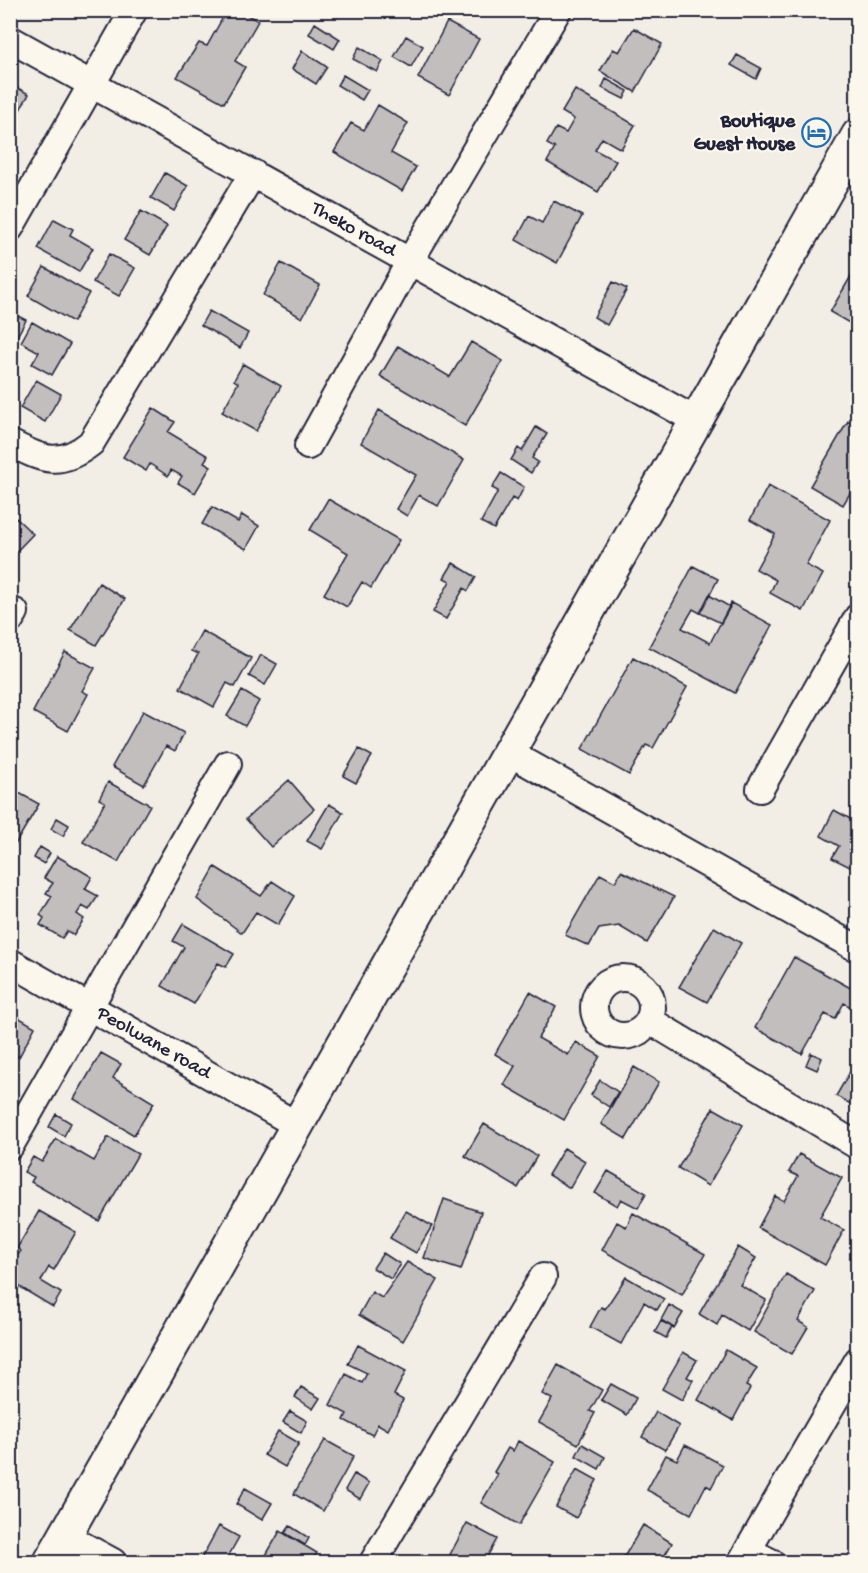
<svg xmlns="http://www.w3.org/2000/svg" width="868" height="1573" viewBox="0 0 868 1573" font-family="'Gochi Hand',sans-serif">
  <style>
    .building { fill: #c2bebe; stroke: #22223b; stroke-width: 1.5 }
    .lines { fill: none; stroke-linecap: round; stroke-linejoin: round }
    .minor-casing { stroke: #22223b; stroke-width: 30 }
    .tertiary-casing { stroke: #22223b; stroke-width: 36 }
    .minor { stroke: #fbf7ec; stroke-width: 26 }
    .tertiary { stroke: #fbf7ec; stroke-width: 32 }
    .labels { text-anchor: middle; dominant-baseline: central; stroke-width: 4.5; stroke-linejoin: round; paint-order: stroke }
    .poi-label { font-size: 20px; font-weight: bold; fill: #22223b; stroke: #fbf7ec; text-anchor: end }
    .street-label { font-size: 20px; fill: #22223b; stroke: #fbf7ec }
  </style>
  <rect width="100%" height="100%" fill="#f2eee5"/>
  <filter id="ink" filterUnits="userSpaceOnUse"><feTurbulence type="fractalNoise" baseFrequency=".0167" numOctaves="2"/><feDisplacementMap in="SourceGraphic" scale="12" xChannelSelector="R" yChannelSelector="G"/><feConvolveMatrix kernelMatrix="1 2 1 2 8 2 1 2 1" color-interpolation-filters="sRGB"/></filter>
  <g filter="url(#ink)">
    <path class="building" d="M227 10H239L258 21 235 61 245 67 224 103 177 77 199 43 207 46Z
      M447 22 479 39 449 95 418 78Z
      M315 23 340 39 334 49 309 34Z
      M634 28 662 44 635 92 600 71 613 49 619 52Z
      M406 36 423 46 411 67 394 57Z
      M359 47 383 61 377 72 353 59Z
      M302 51 327 67 316 84 292 69Z
      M737 55 761 68 756 79 731 65Z
      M343 75 368 90 362 100 337 85Z
      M606 79 628 91 624 99 602 88Z
      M10 84 29 94 13 122 10 121Z
      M575 90 635 125 621 149 602 138 595 150 616 161 598 192 547 162 555 148 547 144 556 128 566 133 574 119 562 112Z
      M378 105 408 123 391 153 416 167 402 191 334 152 351 123 364 130Z
      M165 173 188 186 174 211 151 198Z
      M554 201 582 216 557 263 516 240 529 216 542 223Z
      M141 211 167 226 150 255 124 240Z
      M54 219 73 229 70 235 93 248 79 272 38 249Z
      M109 254 135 268 119 296 93 282Z
      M281 263 320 285 302 318 263 295Z
      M44 267 89 293 73 322 28 296Z
      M854 271 858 273V328L830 312Z
      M613 282 627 289 607 325 594 317Z
      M209 311 248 333 240 348 201 325Z
      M10 312 26 320 11 347 10 346Z
      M32 322 70 344 52 375 32 364 39 352 21 342Z
      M471 342 503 361 465 426 380 376 398 346 450 377Z
      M243 364 281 386 256 431 222 412 238 383 234 380Z
      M36 380 61 394 45 422 20 408Z
      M153 408 175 422 168 432 208 456 204 462 211 466 195 493 178 483 182 476 171 470 168 476 150 464 146 471 123 457Z
      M379 410 464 460 438 506 419 495 407 516 396 509 416 475 361 443Z
      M848 421 858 426V480L843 505 810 486Z
      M536 427 547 434 532 458 538 462 531 473 511 460 518 448 522 451Z
      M501 473 524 487 517 501 512 498 494 529 481 522 498 491 492 488Z
      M768 486 830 520 806 565 823 574 803 611 770 593 776 580 756 569 775 534 750 520Z
      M328 499 399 540 371 588 362 582 347 607 324 594 348 553 310 530Z
      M212 507 238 522 242 515 259 526 246 549 202 524Z
      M16 518 33 534 12 556 10 524Z
      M453 563 476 577 468 591 464 588 446 619 433 612 450 581 444 578Z
      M693 566 718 579 700 613 693 609 682 628 710 643 731 603 772 625 735 693 649 647Z
      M99 583 125 599 96 645 70 630Z
      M709 595 730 607 721 623 700 613Z
      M202 631 251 658 235 687 227 683 214 707 180 688 198 654 191 651Z
      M65 652 95 668 82 691 88 694 68 731 33 712Z
      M261 655 277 664 265 685 249 676Z
      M633 657 687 687 653 748 646 745 629 775 582 749Z
      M242 691 259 701 245 726 227 716Z
      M143 711 184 733 175 751 166 746 144 785 112 767Z
      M359 749 372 756 356 783 343 776Z
      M289 780 314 809 271 847 246 819Z
      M108 782 150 805 118 862 83 842 105 802 99 799Z
      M10 788 39 804 10 853Z
      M329 804 343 812 322 849 307 841Z
      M834 810 854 821 858 814V871L832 858 839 846 821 836Z
      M57 818 69 825 63 836 51 829Z
      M40 847 50 853 44 864 34 858Z
      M57 856 92 877 85 889 98 896 89 910 82 906 77 914 84 919 74 935 67 931 62 938 40 925 44 918 40 915 52 896 46 893 53 883 44 878Z
      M215 867 261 896 272 881 295 896 278 925 256 912 242 933 197 899Z
      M621 871 674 897 647 943 619 926 599 929 589 946 565 935 600 874 615 882Z
      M183 924 234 954 226 967 218 963 194 1004 162 986 184 947 173 941Z
      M714 927 741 943 707 1002 679 987Z
      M794 957 858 992V1011L844 1003 835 1019 825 1014 802 1054 755 1028Z
      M530 992 556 1007 538 1038 568 1055 576 1042 600 1056 564 1120 504 1085 515 1066 495 1054Z
      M10 1005 14 1007 11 1013 35 1027 19 1057 10 1053Z
      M101 1053 121 1064 113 1078 154 1103 134 1135 74 1099Z
      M811 1053 822 1058 817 1070 806 1065Z
      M858 1058V1108L836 1096Z
      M634 1067 659 1082 626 1139 601 1124Z
      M600 1080 618 1092 609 1107 591 1095Z
      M713 1108 743 1125 708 1186 678 1168Z
      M56 1114 71 1123 64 1136 49 1127Z
      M484 1124 537 1156 518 1188 465 1156Z
      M108 1137 138 1154 99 1221 31 1182 34 1177 24 1172 33 1157 42 1162 56 1139 94 1161Z
      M564 1148 585 1161 570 1188 548 1175Z
      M799 1154 842 1178 820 1217 844 1230 825 1265 758 1228 775 1196 784 1201 798 1176 789 1172Z
      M608 1171 646 1193 638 1208 621 1199 617 1206 595 1193Z
      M444 1199 481 1212 461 1270 424 1258Z
      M39 1211 76 1232 54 1270 49 1267 41 1281 61 1293 53 1307 10 1281V1265L21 1251 17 1248Z
      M406 1211 432 1226 416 1253 390 1238Z
      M633 1213 705 1254 682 1295 602 1250 617 1222 626 1227Z
      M738 1247 756 1258 740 1285 766 1300 748 1331 722 1315 717 1325 699 1314Z
      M383 1253 400 1264 391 1279 373 1268Z
      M407 1262 438 1280 403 1341 359 1315 372 1292 382 1298Z
      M786 1274 815 1291 798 1321 808 1327 792 1354 754 1332Z
      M626 1277 664 1299 657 1310 644 1302 621 1344 590 1327 601 1307 605 1309Z
      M669 1305 683 1313 674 1328 661 1320Z
      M661 1321 672 1327 666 1338 655 1332Z
      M358 1345 406 1371 394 1395 403 1400 388 1430 378 1424 372 1435 344 1420 347 1414 330 1405 346 1374 362 1383 367 1373 348 1364Z
      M726 1350 757 1368 746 1386 750 1388 733 1420 698 1400Z
      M683 1352 697 1360 687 1377 693 1380 682 1400 662 1389Z
      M558 1365 602 1390 590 1411 595 1413 578 1444 539 1422 552 1399 542 1394Z
      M611 1384 636 1398 627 1415 601 1400Z
      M301 1387 320 1398 313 1409 295 1397Z
      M290 1411 307 1421 301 1433 283 1422Z
      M656 1412 679 1426 665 1450 642 1437Z
      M278 1431 299 1443 285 1467 264 1455Z
      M325 1440 354 1456 323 1511 294 1494Z
      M518 1441 555 1462 519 1525 481 1503 498 1474 494 1472 508 1448 513 1451Z
      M582 1444 605 1457 599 1469 576 1456Z
      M685 1445 723 1465 711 1488 706 1485 691 1514 647 1490 666 1455 677 1460Z
      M577 1469 597 1480 576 1518 556 1507Z
      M354 1474 369 1483 360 1499 345 1490Z
      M245 1488 272 1503 262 1520 236 1504Z
      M467 1523 497 1539 484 1562H446Z
      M643 1525 672 1543 661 1562H621Z
      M219 1526 239 1537 225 1562H207L201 1559Z
      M290 1526 309 1538 305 1545 285 1533Z
      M280 1531 317 1553 311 1562H262Z"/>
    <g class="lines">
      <defs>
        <g id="minor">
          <path id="s1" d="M10 39 697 421"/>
          <path d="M10 228 134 10"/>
          <path d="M10 443C44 460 59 468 91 443L253 173"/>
          <path d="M308 446 410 261 558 10"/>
          <path d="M10 620 15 612"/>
          <path d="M508 752 858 949"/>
          <path d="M760 789 858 617"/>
          <path id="s2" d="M10 962 297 1125"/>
          <circle cx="623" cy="1007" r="29"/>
          <path d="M649 1020 858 1146"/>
          <path d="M10 1146 228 764"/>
          <path d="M65 1536 113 1562"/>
          <path d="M748 1551 771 1562"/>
          <path d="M373 1562 543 1277"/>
          <path d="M741 1562 858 1360"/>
        </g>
        <path id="tertiary" d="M50 1562 858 135"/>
      </defs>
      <use href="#minor" class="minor-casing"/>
      <use href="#tertiary" class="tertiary-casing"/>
      <use href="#minor" class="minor"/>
      <use href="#tertiary" class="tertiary"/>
    </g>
  </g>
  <defs>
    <symbol id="hotel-ring" viewBox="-11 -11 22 22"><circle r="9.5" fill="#fbf7ec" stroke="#1f6fb2" stroke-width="1.5"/><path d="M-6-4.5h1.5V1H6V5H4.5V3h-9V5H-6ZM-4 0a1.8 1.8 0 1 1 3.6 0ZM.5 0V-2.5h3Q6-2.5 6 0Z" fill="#1f6fb2"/></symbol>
  </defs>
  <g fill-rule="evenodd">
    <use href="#hotel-ring" x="800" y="116" width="33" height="33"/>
  </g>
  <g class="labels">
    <g class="poi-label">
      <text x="795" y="122">Boutique<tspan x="795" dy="23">Guest House</tspan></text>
    </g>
    <g class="street-label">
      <text stroke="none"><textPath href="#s1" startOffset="393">Theko road</textPath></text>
      <text stroke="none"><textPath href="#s2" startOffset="165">Peolwane road</textPath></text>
    </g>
  </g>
  <rect width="868" height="1573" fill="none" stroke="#fbf7ec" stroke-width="36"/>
  <rect x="18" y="18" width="832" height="1537" fill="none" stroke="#22223b" stroke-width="2" filter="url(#ink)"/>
</svg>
